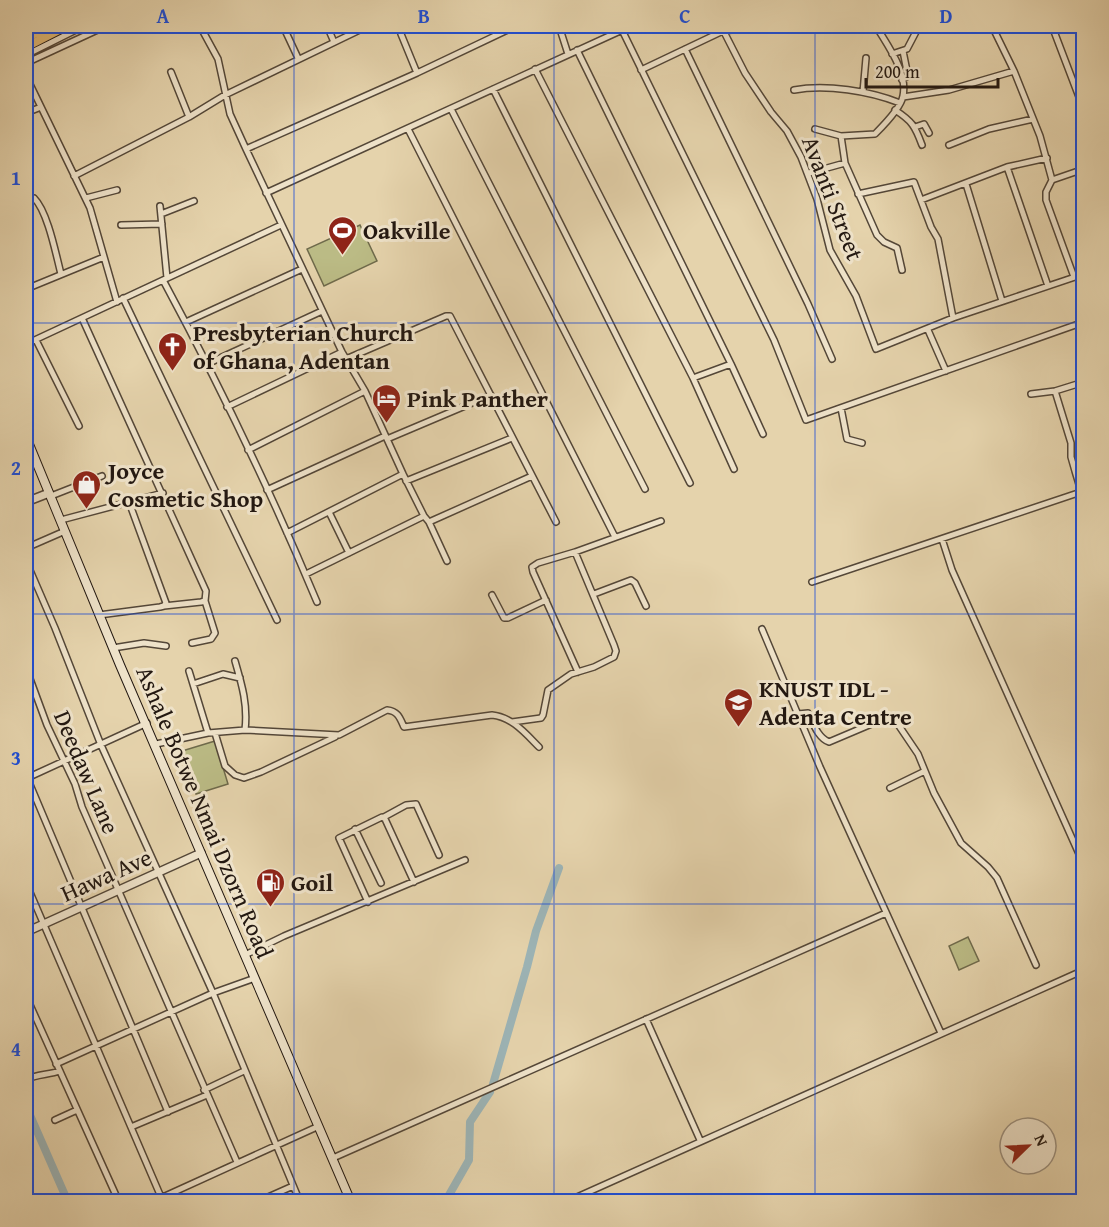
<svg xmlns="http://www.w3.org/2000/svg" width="1109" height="1227" viewBox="0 0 1109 1227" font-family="'Gentium Book Plus',serif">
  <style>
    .green { fill: #bbbb85; stroke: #6f6a4b; stroke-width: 1.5 }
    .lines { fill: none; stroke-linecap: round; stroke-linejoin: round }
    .river { stroke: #9cb4b6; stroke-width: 8 }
    .minor-casing { stroke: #544738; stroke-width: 8 }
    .tertiary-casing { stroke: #544738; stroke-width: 10 }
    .secondary-casing { stroke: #231811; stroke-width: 10 }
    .trunk-casing { stroke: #231811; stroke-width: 11 }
    .minor { stroke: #eee2c9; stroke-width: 5 }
    .tertiary { stroke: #eee2c9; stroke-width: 7 }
    .secondary { stroke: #eee2c9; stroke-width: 8 }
    .trunk { stroke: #e2ba76; stroke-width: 8 }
    .grid { fill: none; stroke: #1d4ed8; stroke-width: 1.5; stroke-opacity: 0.55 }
    .labels { text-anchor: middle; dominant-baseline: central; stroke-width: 6; stroke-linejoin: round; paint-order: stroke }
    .street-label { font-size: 24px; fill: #231811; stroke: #eee2c9 }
    .poi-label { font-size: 24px; font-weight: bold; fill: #231811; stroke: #eee2c9; text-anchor: start }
    .neatline { fill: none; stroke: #1d4ed8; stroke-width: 2 }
    .grid-label { font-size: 20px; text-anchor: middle; font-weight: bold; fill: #1d4ed8 }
  </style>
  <rect width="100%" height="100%" fill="#e5d3ac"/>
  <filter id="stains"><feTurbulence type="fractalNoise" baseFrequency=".00333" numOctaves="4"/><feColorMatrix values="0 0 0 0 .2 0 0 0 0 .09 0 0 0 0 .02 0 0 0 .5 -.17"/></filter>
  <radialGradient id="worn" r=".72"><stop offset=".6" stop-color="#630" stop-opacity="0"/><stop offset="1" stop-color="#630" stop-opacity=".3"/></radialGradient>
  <path class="green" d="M360 225 377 261 324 286 307 249Z
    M215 741 228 784 196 794 182 751Z
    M968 937 979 961 959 970 949 946Z"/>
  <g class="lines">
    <path class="river" d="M493 1084 527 967 536 931 559 868
      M26 1106 68 1202
      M445 1202 469 1160 470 1122 490 1092"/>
    <defs>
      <path id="minor" d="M200 26 218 59 230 114 246 149 342 352 365 391 403 474 424 516 429 522 447 561
        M283 26 298 58
        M327 26 334 42
        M559 26 568 54
        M721 26 745 73 771 112 787 131 801 157 817 199 830 250 856 296 876 349 953 318 1084 274
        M992 26 1014 71 1040 136 1052 180 1046 192V200L1074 277
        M1052 26 1084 110
        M26 29 33 26
        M995 29 1004 26
        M622 30 774 340 806 420 1084 322
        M401 34 417 73
        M685 49 808 304 832 359
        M577 50 731 364 763 434
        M892 54 907 49 918 28 946 30
        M26 55 84 26
        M26 63 106 26
        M535 69 693 378 734 469
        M641 70 723 31 767 26
        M171 72 189 117
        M26 76 90 208 117 302
        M902 80 908 76 903 51
        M493 89 690 483
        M794 90C826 84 870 91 900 103
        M863 92 866 58
        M903 97 949 90 1014 71
        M451 109 645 489
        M895 110C912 121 915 126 922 145
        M26 113 41 107
        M915 127 924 124 929 133
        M408 129 615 537
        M815 129 841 136
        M949 145 989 129 1033 119
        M246 149 417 73 516 26
        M845 163 841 136 875 134C883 126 901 108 903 96 908 72 887 45 876 26
        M1007 167 1048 286
        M809 173 845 163 877 235 884 242 897 248 902 270
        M74 176 189 117 225 95 368 26
        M1052 180 1084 169
        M966 184 1002 301
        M266 193 631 26
        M858 194 914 182 931 227 938 239 953 318
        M86 198 117 190
        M921 200 1007 167 1047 158
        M26 201 34 198C48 212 56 255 61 274
        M160 206 167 278
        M161 214 194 201
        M121 225 162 224
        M1079 275 1084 289
        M163 280C219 384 271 492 317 602
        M26 289 104 257
        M123 298 277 620
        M82 318 206 591 205 601 201 602 164 606
        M186 322 302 269
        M928 330 946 371
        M36 340 79 426
        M26 344 281 225
        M346 359 446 316H450L556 522
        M207 364 322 311
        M693 378 731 364
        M1055 391 1071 443V457L1075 471
        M1031 394 1055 391 1084 382
        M227 407 342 352
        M841 408 847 439 862 443
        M387 439 491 395
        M248 450 365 391
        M406 481 512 438
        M267 490 385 436
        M1081 491 1075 471 1084 460
        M51 496 102 476
        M329 512 349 553
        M61 520 163 493
        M429 522 532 476
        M287 533 403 474
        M942 539 952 570 1084 865
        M26 548 65 531
        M575 552 661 521
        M26 561 55 628 101 745 213 993 300 1202
        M306 574 424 516
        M812 582 1084 491
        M594 594 631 580 635 583 646 606
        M492 595 504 618H508L546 600
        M99 615 160 607 164 606 166 603 129 502
        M762 629 820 767 941 1033
        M192 643 211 639 215 633 205 601
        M113 648 144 643 166 646
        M235 661C242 685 248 705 245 730
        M26 668 47 725 75 784 82 807 237 1162
        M189 671 208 733
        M193 684 223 674 240 678
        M798 714 808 713C813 723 818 738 829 742L888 717 895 720 918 754 934 793 961 843 988 867 997 878 1036 965
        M512 722 541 718 543 715 548 690 571 674 594 667 614 657 616 651 614 645 575 552 538 563 532 567 533 572 578 672
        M215 733 225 766 235 775 244 778 261 772 335 737
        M156 744 208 733 245 730 339 735 387 710C398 711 400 718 404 727L492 715C512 717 525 733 539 747
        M26 775 168 1112
        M27 778 147 723
        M890 788 925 771
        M384 817 406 805 416 804 439 855
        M355 829 381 883
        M26 883 161 1197
        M368 902 339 838 382 817 385 819 414 882
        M245 955 284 936 465 860
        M26 996 119 1202
        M646 1019 700 1140
        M56 1064 213 993 255 978
        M26 1080C35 1074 48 1075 60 1071
        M204 1090 244 1071
        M55 1120 77 1110
        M131 1127 207 1095
        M333 1158 886 913
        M152 1202 319 1126
        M257 1202 293 1186
        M566 1202 1084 970"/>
      <path id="tertiary" d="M26 502 49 493
        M26 932 201 853"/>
      <path id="secondary" d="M26 437 120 665 351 1202"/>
      <path id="trunk" d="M26 38 50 26
        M26 47 67 26"/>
    </defs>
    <use href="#minor" class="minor-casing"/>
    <use href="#tertiary" class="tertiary-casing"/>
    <use href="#secondary" class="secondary-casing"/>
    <use href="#trunk" class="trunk-casing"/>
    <use href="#minor" class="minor"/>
    <use href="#tertiary" class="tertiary"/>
    <use href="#secondary" class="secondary"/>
    <use href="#trunk" class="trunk"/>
  </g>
  <path class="grid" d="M294 26V1202M554 26V1202M815 26V1202M26 323H1084M26 614H1084M26 904H1084"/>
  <defs>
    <symbol id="stadium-pin" viewBox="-11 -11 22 30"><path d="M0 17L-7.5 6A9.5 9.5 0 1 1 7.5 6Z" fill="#8f2418" stroke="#eee2c9"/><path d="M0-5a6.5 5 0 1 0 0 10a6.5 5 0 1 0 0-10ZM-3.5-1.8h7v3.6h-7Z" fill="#fff"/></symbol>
    <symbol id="church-pin" viewBox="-11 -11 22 30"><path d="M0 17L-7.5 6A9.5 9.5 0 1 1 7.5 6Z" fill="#8f2418" stroke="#eee2c9"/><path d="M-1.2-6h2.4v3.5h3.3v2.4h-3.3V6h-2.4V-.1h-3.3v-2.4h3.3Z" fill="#fff"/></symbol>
    <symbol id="hotel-pin" viewBox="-11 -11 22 30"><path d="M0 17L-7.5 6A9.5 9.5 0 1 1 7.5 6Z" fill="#8f2418" stroke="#eee2c9"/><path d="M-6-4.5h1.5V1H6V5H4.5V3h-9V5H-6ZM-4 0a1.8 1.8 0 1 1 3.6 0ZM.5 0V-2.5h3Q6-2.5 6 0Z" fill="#fff"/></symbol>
    <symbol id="shop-pin" viewBox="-11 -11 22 30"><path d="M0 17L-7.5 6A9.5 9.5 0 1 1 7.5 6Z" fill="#8f2418" stroke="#eee2c9"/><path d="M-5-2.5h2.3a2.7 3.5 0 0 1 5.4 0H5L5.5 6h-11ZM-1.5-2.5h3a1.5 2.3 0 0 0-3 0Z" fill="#fff"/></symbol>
    <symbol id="university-pin" viewBox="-11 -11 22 30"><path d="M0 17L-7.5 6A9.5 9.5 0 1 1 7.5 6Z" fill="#8f2418" stroke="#eee2c9"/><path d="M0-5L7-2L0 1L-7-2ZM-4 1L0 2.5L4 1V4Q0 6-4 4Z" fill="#fff"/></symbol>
    <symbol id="fuel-pin" viewBox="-11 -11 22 30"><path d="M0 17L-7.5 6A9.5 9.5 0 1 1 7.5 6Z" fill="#8f2418" stroke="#eee2c9"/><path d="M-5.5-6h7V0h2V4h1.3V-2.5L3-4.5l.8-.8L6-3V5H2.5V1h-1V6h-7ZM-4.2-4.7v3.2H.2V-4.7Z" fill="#fff"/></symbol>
  </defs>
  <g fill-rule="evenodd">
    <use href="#stadium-pin" x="326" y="214" width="33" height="45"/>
    <use href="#church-pin" x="156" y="330" width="33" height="45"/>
    <use href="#hotel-pin" x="370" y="382" width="33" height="45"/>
    <use href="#shop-pin" x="70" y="468" width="33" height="45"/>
    <use href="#university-pin" x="722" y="686" width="33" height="45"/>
    <use href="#fuel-pin" x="254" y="866" width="33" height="45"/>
  </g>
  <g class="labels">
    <g class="street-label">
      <text transform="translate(833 198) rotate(69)">Avanti Street</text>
      <text transform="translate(87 772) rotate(67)">Deedaw Lane</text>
      <text transform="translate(205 812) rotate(67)">Ashale Botwe Nmai Dzorn Road</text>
      <text transform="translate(106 875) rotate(-24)">Hawa Ave</text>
    </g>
    <g class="poi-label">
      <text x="363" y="230">Oakville</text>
      <text x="193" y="332">Presbyterian Church<tspan x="193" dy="28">of Ghana, Adentan</tspan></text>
      <text x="407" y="398">Pink Panther</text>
      <text x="108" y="470">Joyce<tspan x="108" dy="28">Cosmetic Shop</tspan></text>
      <text x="759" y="688">KNUST IDL -<tspan x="759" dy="28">Adenta Centre</tspan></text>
      <text x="291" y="882">Goil</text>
    </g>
  </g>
  <rect width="1109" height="1227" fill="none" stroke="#e5d3ac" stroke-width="66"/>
  <g transform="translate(1028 1146) rotate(66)"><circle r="28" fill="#eee2c9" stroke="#9d917f" stroke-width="1.5"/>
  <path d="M0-4.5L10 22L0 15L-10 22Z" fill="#8f2418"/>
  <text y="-9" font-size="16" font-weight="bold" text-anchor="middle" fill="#231811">N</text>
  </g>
  <path d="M866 78v9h132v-9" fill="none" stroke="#231811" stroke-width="3"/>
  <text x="875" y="78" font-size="18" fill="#231811" stroke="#eee2c9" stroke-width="4.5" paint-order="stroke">200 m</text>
  <rect x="33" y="33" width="1043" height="1161" class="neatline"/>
  <g class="grid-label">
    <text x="163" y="23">A</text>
    <text x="424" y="23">B</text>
    <text x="685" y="23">C</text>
    <text x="946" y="23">D</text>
    <text x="16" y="185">1</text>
    <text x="16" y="475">2</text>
    <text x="16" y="765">3</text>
    <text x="16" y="1056">4</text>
  </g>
  <rect width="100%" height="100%" filter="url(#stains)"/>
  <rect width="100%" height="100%" fill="url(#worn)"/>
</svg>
